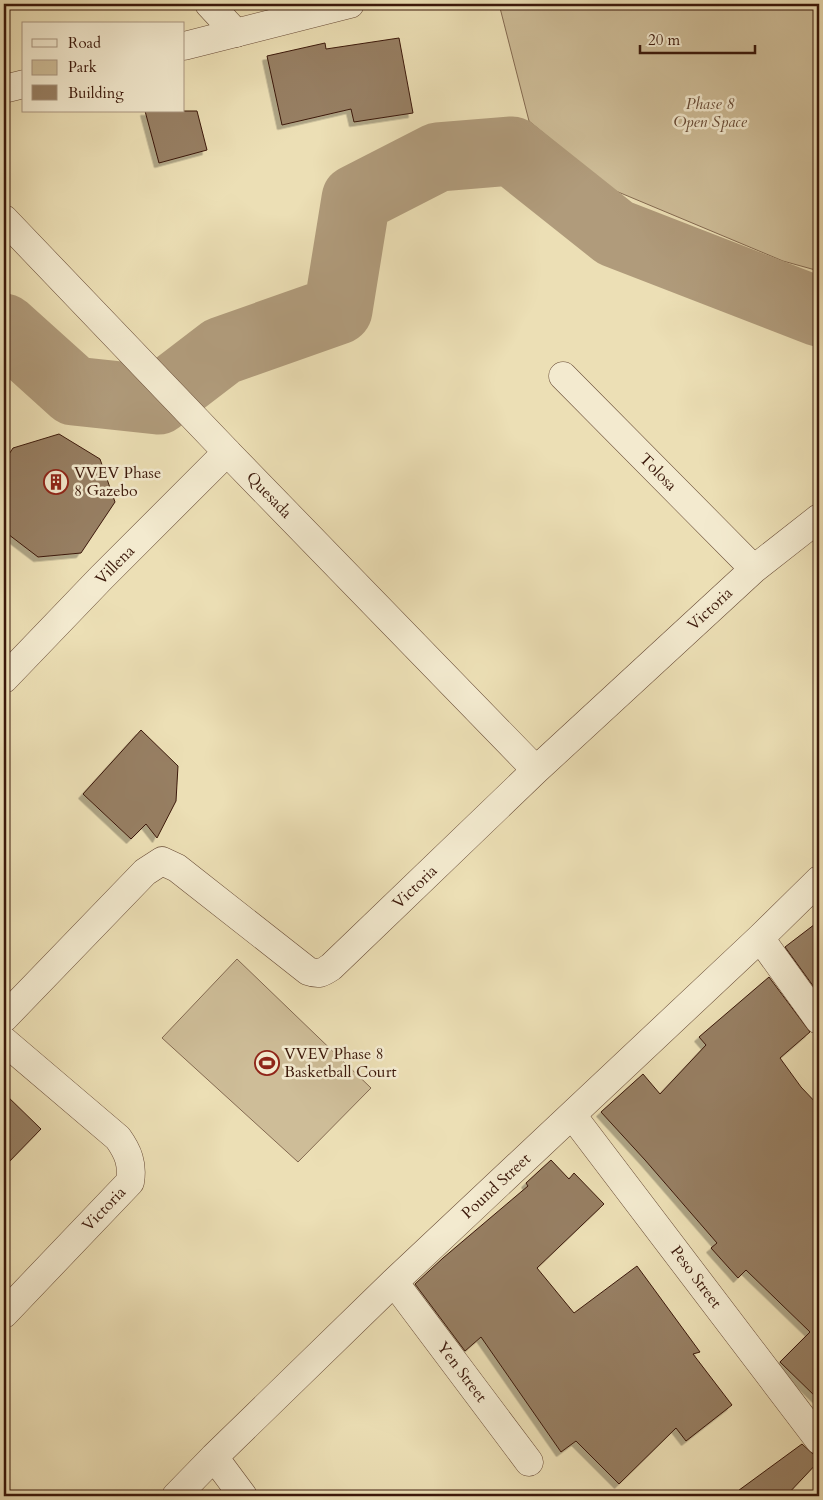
<svg xmlns="http://www.w3.org/2000/svg" width="823" height="1500" viewBox="0 0 823 1500" font-family="Cardo,serif">
  <style>
    .green { fill: #cebd98; stroke: #846a51 }
    .lines { fill: none; stroke-linecap: round; stroke-linejoin: round }
    .river { stroke: #b09b7b; stroke-width: 69 }
    .building { fill: #977f63; stroke: #3b180a; filter: url(#shadow) }
    .minor-casing { stroke: #674a35; stroke-width: 29 }
    .tertiary-casing { stroke: #674a35; stroke-width: 29 }
    .minor { stroke: #f3eacf; stroke-width: 28 }
    .tertiary { stroke: #f3eacf; stroke-width: 28 }
    .labels { text-anchor: middle; dominant-baseline: central; stroke-width: 5; stroke-linejoin: round; paint-order: stroke }
    .park-label { font-size: 16px; font-style: italic; fill: #674a35; stroke: #f3eacf }
    .street-label { font-size: 16px; fill: #3b180a; stroke: #f3eacf }
    .poi-label { font-size: 16px; fill: #3b180a; stroke: #f3eacf; text-anchor: start }
  </style>
  <defs>
    <filter id="shadow"><feDropShadow dx="-4.5" dy="4.5" stdDeviation="0" flood-color="#0004"/></filter>
  </defs>
  <rect width="100%" height="100%" fill="#ecdfb5"/>
  <filter id="stains"><feTurbulence type="fractalNoise" baseFrequency=".004" numOctaves="4"/><feColorMatrix values="0 0 0 0 .2 0 0 0 0 .09 0 0 0 0 .02 0 0 0 .5 -.17"/></filter>
  <radialGradient id="worn" r=".72"><stop offset=".6" stop-color="#630" stop-opacity="0"/><stop offset="1" stop-color="#630" stop-opacity=".3"/></radialGradient>
  <path class="green" d="M499 4H819V271L783 261 611 189 529 121Z
    M237 959 371 1088 298 1162 162 1038Z"/>
  <g class="lines">
    <path class="river" d="M4 328 74 391 158 400 222 351 338 310 356 199 438 157 512 151 615 233 819 312"/>
  </g>
  <path class="building" d="M399 38 413 113 354 122 351 109 282 125 267 56 325 43 326 49Z
    M145 111H197L207 150 159 163Z
    M59 434 100 459 115 502 81 553 38 557 4 531V462L13 448Z
    M141 730 178 766 176 801 157 838 146 824 131 839 83 794Z
    M819 921V994L785 947Z
    M769 977 810 1032 780 1058 801 1087 819 1106V1400L780 1362 810 1332 746 1270 738 1278 711 1248 717 1243 645 1160 601 1112 643 1074 660 1094 706 1045 699 1037Z
    M4 1093 41 1129 4 1167Z
    M551 1160 569 1179 574 1173 604 1204 537 1268 574 1313 637 1266 700 1352 693 1354 732 1405 686 1441 676 1428 619 1484 576 1441 561 1452 481 1337 465 1351 415 1284 443 1258 528 1186 526 1183Z
    M802 1444 813 1454 819 1455V1461L786 1496H731Z"/>
  <g class="lines">
    <defs>
      <path id="minor" d="M209 4 236 33
        M563 376 754 569
        M227 452 536 770
        M760 938 819 1020
        M4 1018 145 872 162 861 177 868 308 971C319 975 322 973 331 967L536 770 754 569 819 518
        M4 1041 118 1138C128 1152 133 1164 130 1182L4 1314
        M572 1115 819 1440
        M394 1282 529 1462
        M214 1457 243 1496
        M176 1496 214 1457 394 1282 760 938 819 880"/>
      <path id="tertiary" d="M184 46 350 4
        M4 89 24 84
        M4 219 227 452 101 578 4 679"/>
    </defs>
    <use href="#minor" class="minor-casing"/>
    <use href="#tertiary" class="tertiary-casing"/>
    <use href="#minor" class="minor"/>
    <use href="#tertiary" class="tertiary"/>
  </g>
  <defs>
    <symbol id="building-ring" viewBox="-11 -11 22 22"><circle r="9.5" fill="#f3eacf" stroke="#8f2418" stroke-width="1.5"/><path d="M-4-6H4V6H1V3H-1V6H-4ZM-2.5-4.3h1.7v1.8h-1.7ZM.8-4.3h1.7v1.8H.8ZM-2.5-1h1.7V.8h-1.7ZM.8-1h1.7V.8H.8Z" fill="#8f2418"/></symbol>
    <symbol id="stadium-ring" viewBox="-11 -11 22 22"><circle r="9.5" fill="#f3eacf" stroke="#8f2418" stroke-width="1.5"/><path d="M0-5a6.5 5 0 1 0 0 10a6.5 5 0 1 0 0-10ZM-3.5-1.8h7v3.6h-7Z" fill="#8f2418"/></symbol>
  </defs>
  <g fill-rule="evenodd">
    <use href="#building-ring" x="42" y="468" width="28" height="28"/>
    <use href="#stadium-ring" x="253" y="1049" width="28" height="28"/>
  </g>
  <g class="labels">
    <g class="park-label">
      <text x="710" y="104">Phase 8<tspan x="710" dy="18">Open Space</tspan></text>
    </g>
    <g class="street-label">
      <text transform="translate(658 472) rotate(45)">Tolosa</text>
      <text transform="translate(269 495) rotate(46)">Quesada</text>
      <text transform="translate(115 565) rotate(-45)">Villena</text>
      <text transform="translate(710 609) rotate(-43)">Victoria</text>
      <text transform="translate(415 887) rotate(-44)">Victoria</text>
      <text transform="translate(496 1186) rotate(-43)">Pound Street</text>
      <text transform="translate(104 1209) rotate(-46)">Victoria</text>
      <text transform="translate(696 1277) rotate(53)">Peso Street</text>
      <text transform="translate(462 1372) rotate(53)">Yen Street</text>
    </g>
    <g class="poi-label">
      <text x="74" y="473">VVEV Phase<tspan x="74" dy="18">8 Gazebo</tspan></text>
      <text x="284" y="1054">VVEV Phase 8<tspan x="284" dy="18">Basketball Court</tspan></text>
    </g>
  </g>
  <rect width="823" height="1500" fill="none" stroke="#ecdfb5" stroke-width="20"/>
  <rect x="5" y="5" width="813" height="1490" fill="none" stroke="#3b180a" stroke-width="2.5"/>
  <rect x="10" y="10" width="803" height="1480" fill="none" stroke="#3b180a"/>
  <rect x="22" y="22" width="162" height="90" fill="#f3eacf" stroke="#a99680"/>
  <rect x="32" y="39" width="25" height="8" fill="#f3eacf" stroke="#a99680"/>
  <text x="68" y="48" font-size="15" fill="#3b180a">Road</text>
  <rect x="32" y="60" width="25" height="15" fill="#cebd98" stroke="#a99680"/>
  <text x="68" y="72" font-size="15" fill="#3b180a">Park</text>
  <rect x="32" y="85" width="25" height="15" fill="#977f63" stroke="#a99680"/>
  <text x="68" y="98" font-size="15" fill="#3b180a">Building</text>
  <path d="M640 45v8h115v-8" fill="none" stroke="#3b180a" stroke-width="2.5"/>
  <text x="648" y="45" font-size="15" fill="#3b180a" stroke="#f3eacf" stroke-width="4" paint-order="stroke">20 m</text>
  <rect width="100%" height="100%" filter="url(#stains)"/>
  <rect width="100%" height="100%" fill="url(#worn)"/>
</svg>
